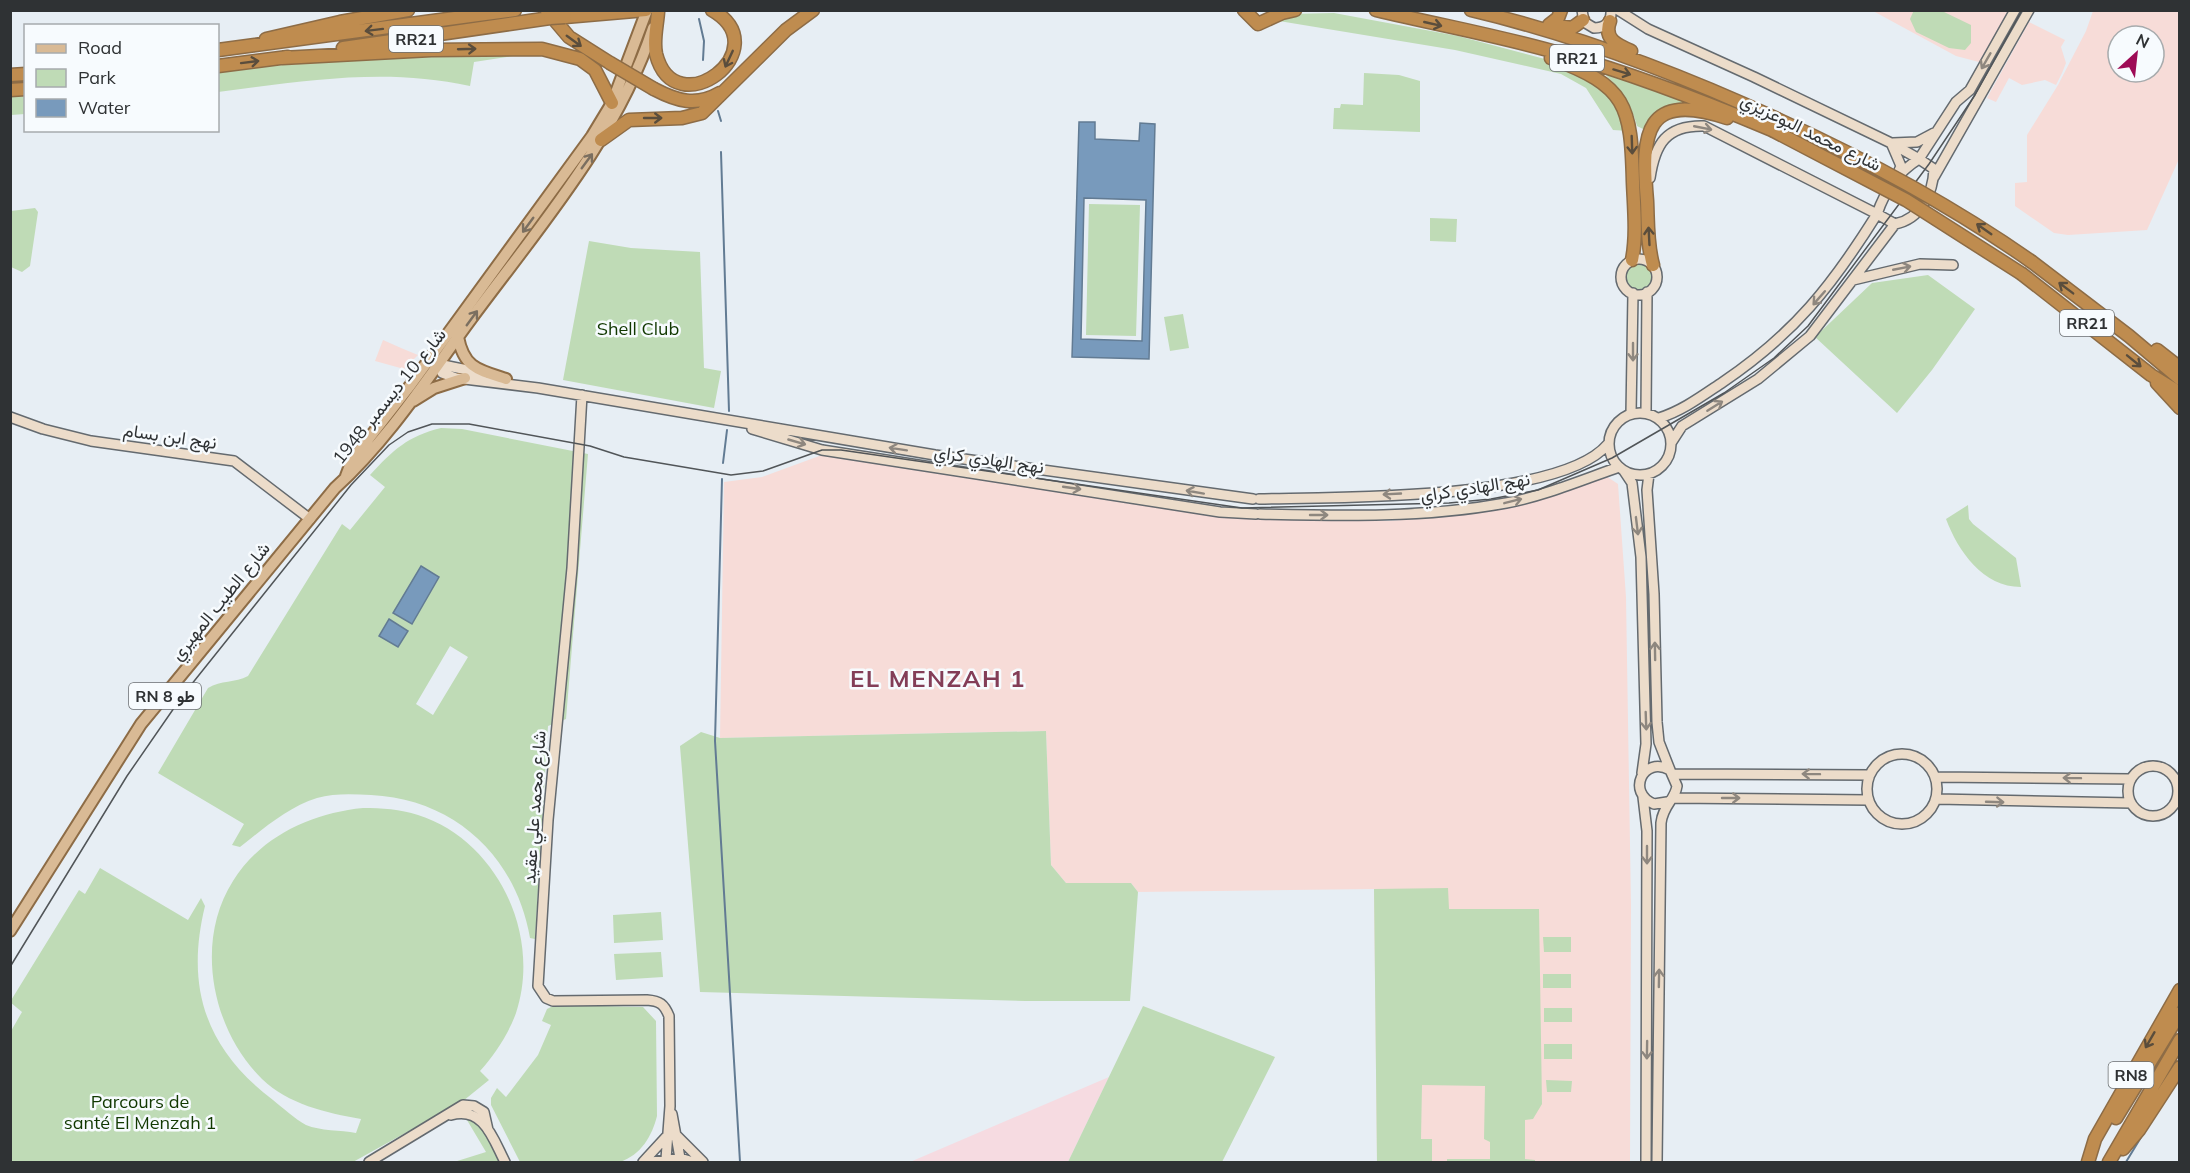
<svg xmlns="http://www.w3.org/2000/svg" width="2190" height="1173" viewBox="0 0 2190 1173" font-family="Mulish,Vazirmatn,sans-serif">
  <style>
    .education { fill: #f7dcd8; fill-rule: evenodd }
    .medical { fill: #f6dbe1 }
    .green { fill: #bfdbb6; fill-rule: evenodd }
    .water { fill: #789abc; stroke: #627b93; stroke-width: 1.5; fill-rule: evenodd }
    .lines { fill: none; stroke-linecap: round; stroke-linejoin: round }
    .stream { stroke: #627b93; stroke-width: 2 }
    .secondary-casing { stroke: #646a6f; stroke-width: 12 }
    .primary-casing { stroke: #8d6c46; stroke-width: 14 }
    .highway-casing { stroke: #8d6c46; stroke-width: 15 }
    .secondary { stroke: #ecdcca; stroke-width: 9 }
    .primary { stroke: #d9ba95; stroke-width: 10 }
    .highway { stroke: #bf8c4f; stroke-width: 12 }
    .tram { stroke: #515558; stroke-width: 1.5 }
    .highway-bridge-casing { stroke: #8d6c46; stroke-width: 15; stroke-linecap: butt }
    .highway-bridge { stroke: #bf8c4f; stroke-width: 12 }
    .oneway { stroke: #5a4d3c }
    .oneway2 { stroke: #8e877f }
    .oneway3 { stroke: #7b6f60 }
    .labels { text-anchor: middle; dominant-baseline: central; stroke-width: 5; stroke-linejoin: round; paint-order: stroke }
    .shield { fill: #f7fbfe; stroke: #6b6e71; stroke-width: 1.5 }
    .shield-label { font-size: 16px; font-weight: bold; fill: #2f3234 }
    .street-label { font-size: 18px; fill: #2f3234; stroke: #f7fbfe }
    .park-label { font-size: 18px; fill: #113800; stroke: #f7fbfe }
    .district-label { font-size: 24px; font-weight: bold; letter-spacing: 1.5px; fill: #833d57; stroke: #f7fbfe }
  </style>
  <rect width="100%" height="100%" fill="#e7eef4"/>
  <path class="education" d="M1873 11H2009L1979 62 1956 56Z
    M2093 11H2179V159L2147 230 2068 235 2054 233 2015 206V183L2027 182V135L2058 85 2086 31ZM2118 36H2154V72H2118Z
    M2029 22 2065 40 2061 47 2066 63 2062 73 2056 85 2045 80 2022 85 2009 78 1996 102 1987 98Z
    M383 340 401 348 418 355 404 369 375 361Z
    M822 455 1112 497 1232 518 1388 521 1444 517 1508 508 1606 476 1618 484 1626 597 1631 906 1630 1162H1377L1374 889 1138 892 1131 883H1066L1051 865 1046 731 720 738 724 482 762 477Z"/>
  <path class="medical" d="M1109 1077 1068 1162H910Z"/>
  <path class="green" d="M1914 10 1942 11 1971 25V43L1965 50 1949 48 1916 32 1910 19Z
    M1334 13 1458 36 1560 63 1584 73 1612 96 1629 131 1613 130 1586 88 1561 74 1455 50 1279 21 1289 14Z
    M527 54 474 62 470 86C385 67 303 81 218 92V71L241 68 430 55Z
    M1599 69 1691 102 1666 108 1647 131 1637 126C1631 103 1618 85 1599 69Z
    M1364 73 1399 75 1420 81V132L1333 129 1334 108H1340L1341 104 1363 105Z
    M25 96V114L11 115V97Z
    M1089 204 1140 205 1136 336 1086 335Z
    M35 208 38 212 30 266 22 272 11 267V211Z
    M1430 218 1457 219 1456 242 1430 241Z
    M589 241 631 248 700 252 704 368 721 371 714 408 563 380Z
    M1625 276a14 14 0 1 1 28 0a14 14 0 1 1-28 0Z
    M1928 275 1975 309 1932 370 1897 413 1815 337 1872 283Z
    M1183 314 1189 348 1170 351 1164 317Z
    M441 428 462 429 588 454 566 719 548 726 535 939 530 938C516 857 455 799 371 795 353 794 334 793 317 798 288 807 263 829 240 847L232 845 244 824 158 773 208 688C221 680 235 683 248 676L342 524 350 530 385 487 370 475C393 450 408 436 441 428ZM450 646 468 657 433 715 416 704Z
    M1968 505 1969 519 1973 524 2016 558 2021 587C1983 587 1958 551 1946 519Z
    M1046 731 1051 865 1066 883H1131L1138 892 1130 1001H1025L700 992 680 746 701 732 720 738Z
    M363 808C382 808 400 809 418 815 497 840 542 935 516 1013 509 1033 494 1056 480 1071L489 1080 463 1101 353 1162H11V1031L22 1012 10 1002 79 890 85 894 100 868 188 920 201 898 205 906C185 988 206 1049 273 1100 283 1108 295 1119 306 1125 320 1131 341 1130 356 1133L361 1119C326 1113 288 1104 262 1079 212 1030 194 942 233 881 261 836 312 813 363 808Z
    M1448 888 1449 909H1539L1542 1104 1533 1119 1525 1120V1159L1535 1160V1162H1447V1159H1490V1142L1484 1139 1485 1086 1422 1085 1421 1139H1432V1162H1377L1374 889Z
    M661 912 663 940 614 943 613 915Z
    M1543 937H1571V952H1544Z
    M661 952 663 977 616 980 614 954Z
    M1543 974H1571V988H1543Z
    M555 1005 643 1007 656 1021 657 1116C652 1136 641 1155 620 1162 604 1167 541 1162 520 1162L491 1105V1098L497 1088 506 1097 538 1055 551 1025 542 1021 547 1009Z
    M1143 1006 1275 1057 1222 1162H1068Z
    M1544 1008H1572V1022H1544Z
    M1544 1044H1572V1059H1544Z
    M1546 1080 1572 1081 1571 1092H1547Z
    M464 1115 483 1122 500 1162H454L486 1152Z"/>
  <path class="water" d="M1079 122H1095V139L1139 141 1140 123 1155 124 1149 359 1072 357ZM1084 198 1146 200 1142 341 1081 339Z
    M421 566 439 577 412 624 393 613Z
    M389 619 408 631 398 647 379 636Z"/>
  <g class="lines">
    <path class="stream" d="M699 19 704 41 703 60
      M718 111 721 121
      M721 152 729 411
      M723 463 727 430
      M722 479 715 741 740 1162
      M2126 1162 2143 1134"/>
    <defs>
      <path id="secondary" d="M1582 10 1584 22 1594 28C1605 28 1612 22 1611 10
        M1618 10 1648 29 1754 77 1891 143 1919 159 1956 102 1970 90 2015 10
        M1893 143 1917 142 1934 133
        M1892 145 1901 166 1898 173
        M1919 159 1934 169C1933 193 1921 219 1895 224L1877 214C1885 190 1898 172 1919 159Z
        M1934 177 2029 10
        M1650 178C1655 144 1666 125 1704 126L1877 214C1832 286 1794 334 1723 382 1702 396 1682 411 1659 418
        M1621 277a18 18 0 1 1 36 0a18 18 0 1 1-36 0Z
        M1853 280 1920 264 1953 265
        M438 364 442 373 456 378 538 388 935 455 1253 499
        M438 364 482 373
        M582 395 572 568 548 820 538 986 546 998 553 1001 647 1000C660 1001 664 1004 669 1016L670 1106 666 1159
        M1609 444a31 31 0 1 1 62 0a31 31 0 1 1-62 0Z
        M1646 413 1647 292
        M1631 414 1633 293
        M10 417 43 429 91 441 234 461 310 519
        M752 429 822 450 1220 512 1256 514
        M1671 443 1682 426 1758 379 1810 336 1895 224
        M1624 471 1632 483 1641 557 1646 744 1642 773
        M1649 474 1647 490 1654 594 1657 722 1659 742 1670 770
        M1259 499C1335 497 1560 501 1608 444
        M1260 514C1342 516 1425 518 1506 503 1544 496 1582 480 1619 467
        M1867 789a35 35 0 1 1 70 0a35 35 0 1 1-70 0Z
        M2128 791a25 25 0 1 1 50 0a25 25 0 1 1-50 0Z
        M1674 774 1870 775
        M1936 777 2130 779
        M1643 797 1647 831 1646 1162
        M1673 798 1868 800
        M1937 799 2131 803
        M672 1114 680 1158
        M451 1115C484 1106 493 1139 505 1162
        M676 1135 703 1162
        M369 1162 463 1105 474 1106 484 1112 488 1130
        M643 1162 666 1137
        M652 1162 680 1158 693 1162
        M1657 1162 1661 823C1663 805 1675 800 1677 786L1670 770C1643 755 1626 793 1654 804L1667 802"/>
      <path id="primary" d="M458 337C464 368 478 370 506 379
        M413 401 434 388 465 378
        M346 476 352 460 409 387 592 136 612 103 647 10
        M10 931 141 724 335 488C388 440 429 376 471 319 539 227 617 138 653 28"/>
      <path id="highway" d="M1244 10 1258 24 1282 13 1295 10
        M1376 10C1438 25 1501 36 1562 54 1634 74 1703 101 1772 130
        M1471 10C1577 35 1679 74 1777 119
        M547 11 569 37 610 63
        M658 12C657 26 653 41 656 54 675 128 780 49 712 10
        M565 17 646 10
        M1610 21C1603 39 1617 45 1631 51
        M1549 25 1572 28 1583 20
        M1549 25 1558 18 1561 10
        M266 39 340 22 408 10
        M343 48 550 18
        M218 50 515 10
        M282 58 431 50 542 49 580 59 595 70 612 103
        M1551 58C1627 86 1631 105 1633 182 1634 207 1637 235 1632 260
        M218 66 288 57
        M10 75 26 74
        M654 89C677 101 696 107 720 93
        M10 90 26 89
        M601 140 629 120 682 118 702 113 786 30 813 10
        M2032 262 2129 336 2180 379
        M1653 265C1647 244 1648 222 1647 201 1641 132 1645 91 1727 118
        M2022 274 2151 375 2180 393
        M2157 350 2180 368
        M2157 383 2180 408
        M2116 1118 2180 1013
        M2123 1149 2139 1130 2180 1067
        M2088 1162 2095 1139 2180 990
        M2109 1162 2180 1040"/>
    </defs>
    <use href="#secondary" class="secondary-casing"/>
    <use href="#primary" class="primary-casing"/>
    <use href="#highway" class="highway-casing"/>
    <use href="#secondary" class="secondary"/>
    <use href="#primary" class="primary"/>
    <use href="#highway" class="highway"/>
    <path class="tram" d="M10 967 127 776 183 695 351 485 389 445 408 432 432 424H469L590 446 624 457 731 475 763 471 822 450H841L1242 508 1449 503 1491 499 1538 490 1612 458 1724 393 1774 358 1808 326 1929 164 1975 95 2022 10"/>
    <defs>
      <path id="highway-bridge" d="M550 18 565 17
        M610 63 654 89
        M1777 119C1867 160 1951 205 2032 262
        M1772 130 1906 200 2022 274"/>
    </defs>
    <use href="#highway-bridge" class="highway-bridge-casing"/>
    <use href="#highway-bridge" class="highway-bridge"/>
  </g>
  <defs><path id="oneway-shaft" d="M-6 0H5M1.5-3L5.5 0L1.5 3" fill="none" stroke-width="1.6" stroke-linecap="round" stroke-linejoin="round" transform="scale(1.5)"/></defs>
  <g class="oneway">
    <use href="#oneway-shaft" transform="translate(1433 24) rotate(13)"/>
    <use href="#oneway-shaft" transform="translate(374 30) rotate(173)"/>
    <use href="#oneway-shaft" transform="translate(574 41) rotate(36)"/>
    <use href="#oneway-shaft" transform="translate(467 49) rotate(-2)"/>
    <use href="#oneway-shaft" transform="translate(729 59) rotate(115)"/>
    <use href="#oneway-shaft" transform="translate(250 62) rotate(-7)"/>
    <use href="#oneway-shaft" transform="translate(1622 72) rotate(17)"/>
    <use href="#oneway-shaft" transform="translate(653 118)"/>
    <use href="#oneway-shaft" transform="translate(1632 145) rotate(88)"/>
    <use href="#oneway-shaft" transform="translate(1984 229) rotate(-145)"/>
    <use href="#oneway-shaft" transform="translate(1649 236) rotate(-93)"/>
    <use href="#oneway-shaft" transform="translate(2066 288) rotate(-143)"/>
    <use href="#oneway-shaft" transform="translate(2134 361) rotate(39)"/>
    <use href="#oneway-shaft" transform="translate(2150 1040) rotate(120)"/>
  </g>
  <g class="oneway2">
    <use href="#oneway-shaft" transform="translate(1986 61) rotate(120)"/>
    <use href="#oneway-shaft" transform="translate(1703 128) rotate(11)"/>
    <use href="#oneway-shaft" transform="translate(1902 268) rotate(-11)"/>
    <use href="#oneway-shaft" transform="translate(1819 298) rotate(131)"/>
    <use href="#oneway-shaft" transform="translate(1633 352) rotate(90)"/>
    <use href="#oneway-shaft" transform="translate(1715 406) rotate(-32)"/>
    <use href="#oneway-shaft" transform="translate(797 442) rotate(16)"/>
    <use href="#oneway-shaft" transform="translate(898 449) rotate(-171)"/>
    <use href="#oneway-shaft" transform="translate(1072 488) rotate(8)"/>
    <use href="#oneway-shaft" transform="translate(1195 492) rotate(-170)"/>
    <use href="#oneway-shaft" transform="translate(1392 494) rotate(177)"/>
    <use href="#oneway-shaft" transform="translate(1513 501) rotate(-14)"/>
    <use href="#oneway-shaft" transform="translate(1319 515)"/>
    <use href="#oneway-shaft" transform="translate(1637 526) rotate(83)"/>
    <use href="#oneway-shaft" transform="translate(1655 651) rotate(-91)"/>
    <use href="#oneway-shaft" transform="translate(1646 721) rotate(88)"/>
    <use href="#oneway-shaft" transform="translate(1811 774) rotate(-179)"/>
    <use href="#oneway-shaft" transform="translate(2072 778) rotate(-179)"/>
    <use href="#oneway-shaft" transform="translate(1731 798)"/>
    <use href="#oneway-shaft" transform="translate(1995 802) rotate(2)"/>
    <use href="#oneway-shaft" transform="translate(1647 855) rotate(90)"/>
    <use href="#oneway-shaft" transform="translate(1659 978) rotate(-89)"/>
    <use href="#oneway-shaft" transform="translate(1647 1050) rotate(91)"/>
  </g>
  <g class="oneway3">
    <use href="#oneway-shaft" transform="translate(587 161) rotate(-54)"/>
    <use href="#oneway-shaft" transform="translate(528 225) rotate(126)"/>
    <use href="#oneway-shaft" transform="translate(472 318) rotate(-54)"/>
  </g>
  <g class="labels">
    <g class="shield">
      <rect x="389" y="26" width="54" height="26" rx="4.5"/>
      <rect x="1550" y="45" width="54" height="26" rx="4.5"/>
      <rect x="2060" y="310" width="54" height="26" rx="4.5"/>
      <rect x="129" y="683" width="72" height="26" rx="4.5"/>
      <rect x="2108.5" y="1062" width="45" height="26" rx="4.5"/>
    </g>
    <g class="shield-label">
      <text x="416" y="39">RR21</text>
      <text x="1577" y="58">RR21</text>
      <text x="2087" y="323">RR21</text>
      <text x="165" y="696">RN 8 طو</text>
      <text x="2131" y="1075">RN8</text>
    </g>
    <g class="street-label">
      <text transform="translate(1811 132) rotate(26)">شارع محمد البوعزيزي</text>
      <text transform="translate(389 396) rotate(-51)">شارع 10 ديسمبر 1948</text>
      <text transform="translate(170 436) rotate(8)">نهج ابن بسام</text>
      <text transform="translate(989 459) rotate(8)">نهج الهادي كراي</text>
      <text transform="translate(1475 487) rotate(-9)">نهج الهادي كراي</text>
      <text transform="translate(220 601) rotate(-51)">شارع الطيب المهيري</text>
      <text transform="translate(534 807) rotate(-86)">شارع محمد علي عقيد</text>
    </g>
    <g class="park-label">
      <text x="638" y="328">Shell Club</text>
      <text x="140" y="1101">Parcours de<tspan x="140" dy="21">santé El Menzah 1</tspan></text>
    </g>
    <g class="district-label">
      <text x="938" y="678">EL MENZAH 1</text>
    </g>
  </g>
  <rect width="2190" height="1173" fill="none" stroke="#2f3234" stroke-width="24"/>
  <rect x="24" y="24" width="195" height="108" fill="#f7fbfe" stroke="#a7abad" stroke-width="1.5"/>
  <rect x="36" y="44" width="30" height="9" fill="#d9ba95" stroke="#a7abad" stroke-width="1.5"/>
  <text x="78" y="54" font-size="18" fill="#2f3234">Road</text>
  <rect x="36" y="69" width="30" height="18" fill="#bfdbb6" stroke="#a7abad" stroke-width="1.5"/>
  <text x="78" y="84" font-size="18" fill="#2f3234">Park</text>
  <rect x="36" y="99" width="30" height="18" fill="#789abc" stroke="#a7abad" stroke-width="1.5"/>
  <text x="78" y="114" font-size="18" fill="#2f3234">Water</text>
  <g transform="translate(2136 54) rotate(27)"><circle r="28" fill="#f7fbfe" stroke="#a7abad" stroke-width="1.5"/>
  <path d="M0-4.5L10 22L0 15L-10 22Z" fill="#9e0b56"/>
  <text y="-9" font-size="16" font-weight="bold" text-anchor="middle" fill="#2f3234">N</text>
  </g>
</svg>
